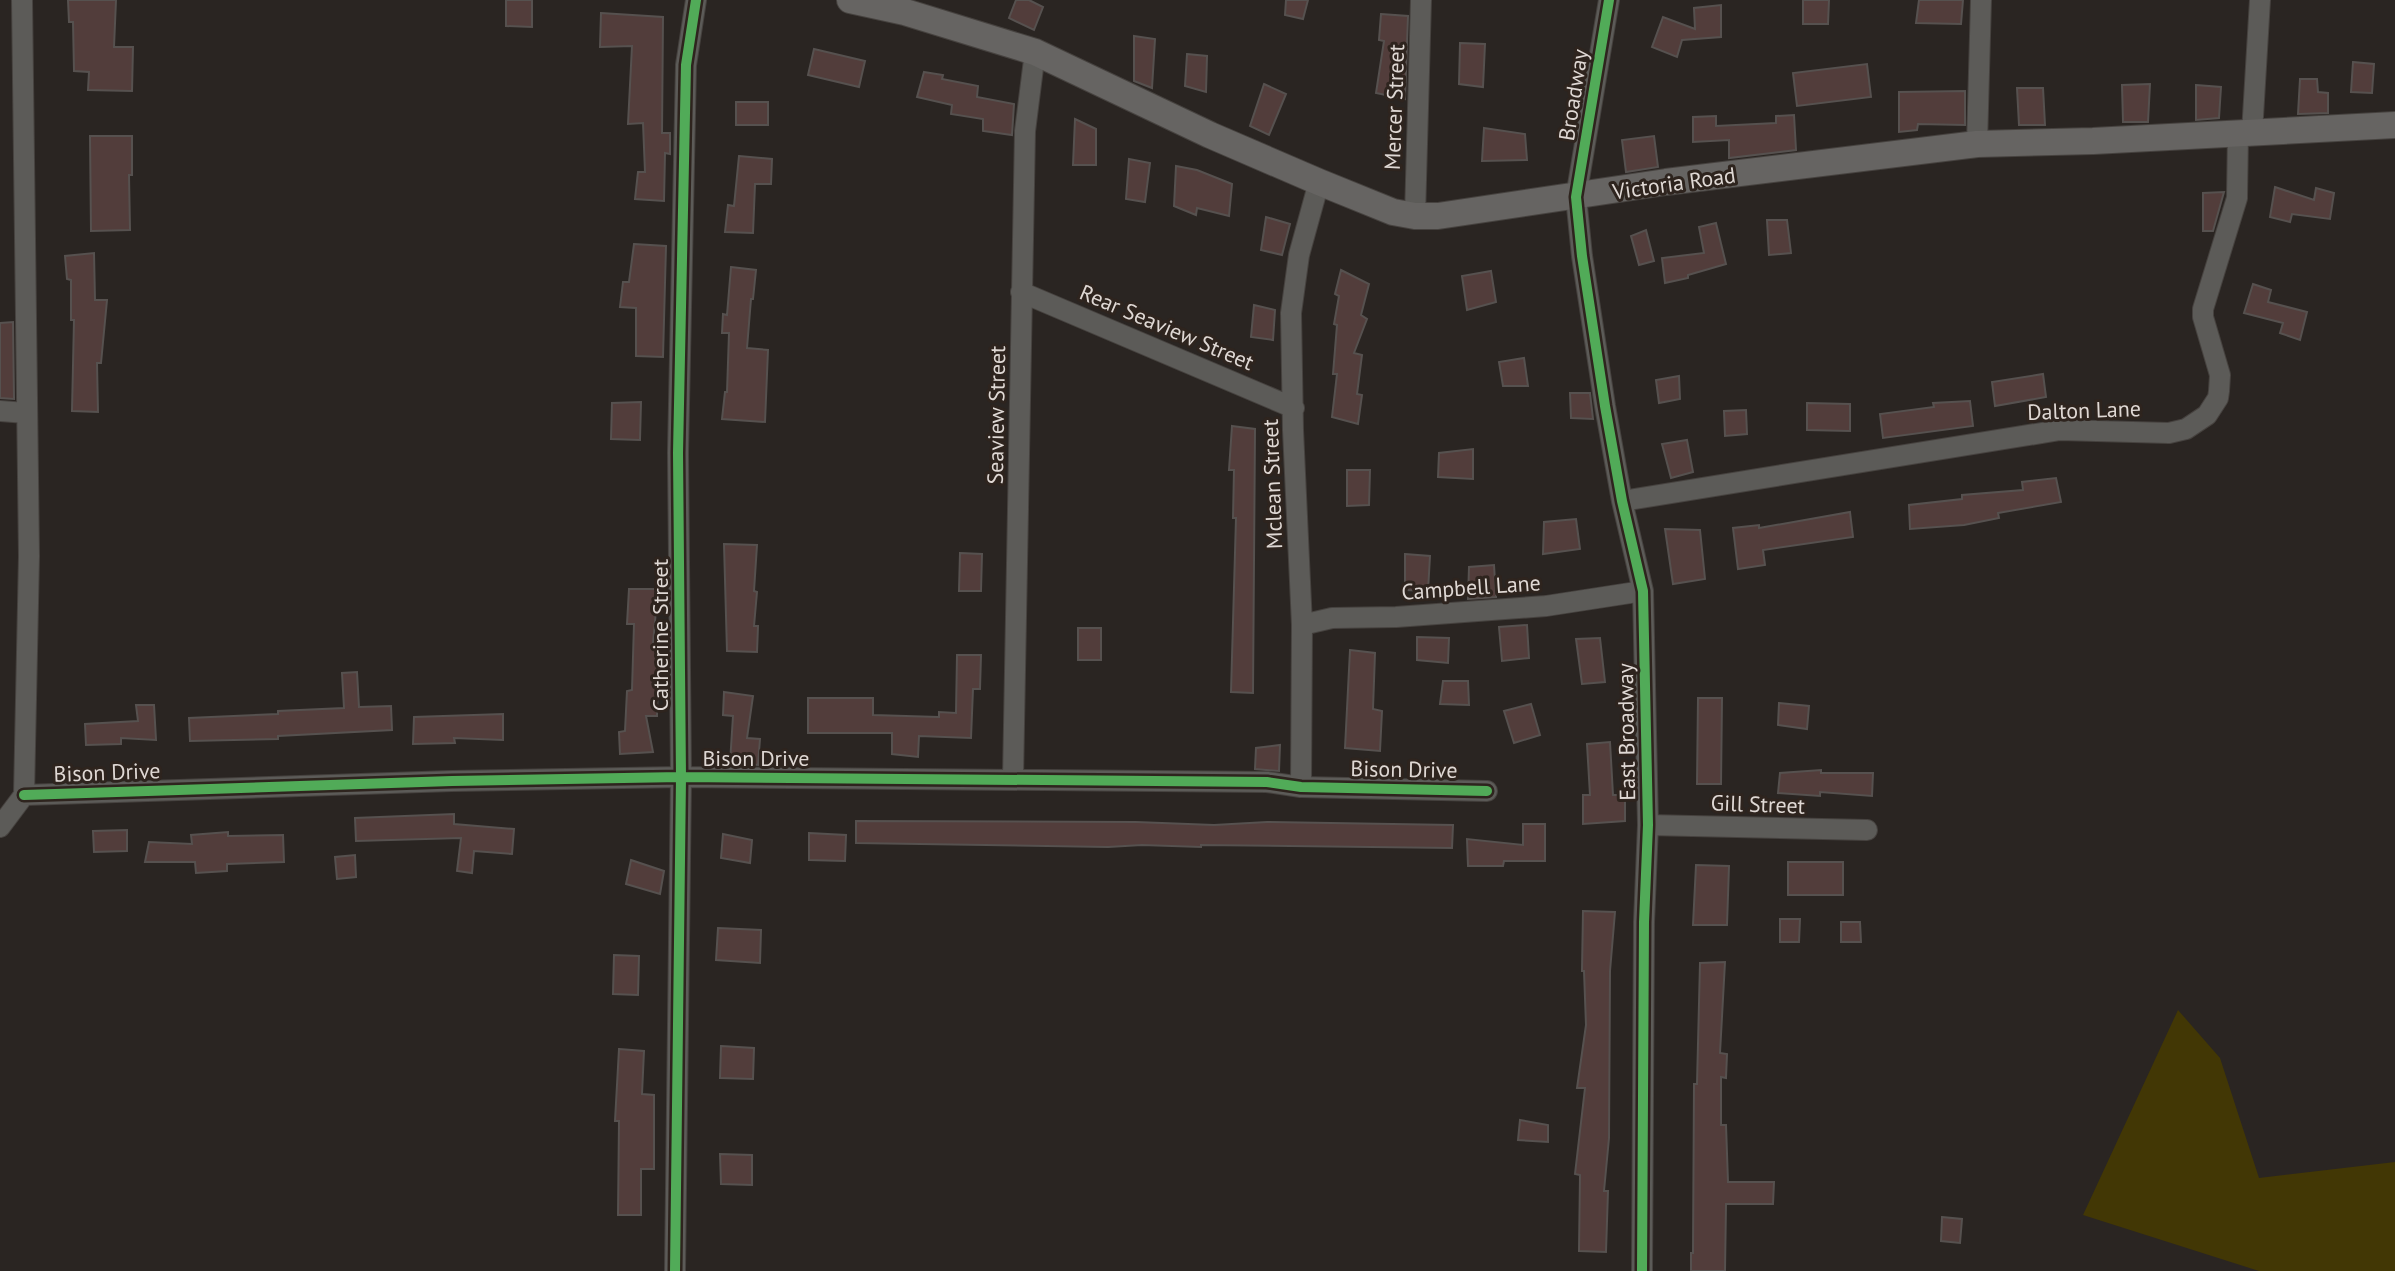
<svg xmlns="http://www.w3.org/2000/svg" width="2395" height="1271" viewBox="0 0 2395 1271" font-family="'PT Sans',sans-serif">
  <style>
    .green { fill: #423705 }
    .building { fill: #523d3b; stroke: #56514f; stroke-width: 2 }
    .lines { fill: none; stroke-linecap: round; stroke-linejoin: round }
    .minor-casing { stroke: #46423f; stroke-width: 22 }
    .major-casing { stroke: #46423f; stroke-width: 28 }
    .minor { stroke: #5c5b58; stroke-width: 20 }
    .major { stroke: #666462; stroke-width: 26 }
    .cycleway-casing { stroke: #2e241e; stroke-width: 15 }
    .cycleway { stroke: #51ab58; stroke-width: 10 }
    .labels { text-anchor: middle; dominant-baseline: central; stroke-width: 6; stroke-linejoin: round; paint-order: stroke }
    .street-label { font-size: 22px; fill: #dfd8d4; stroke: #2e241e }
  </style>
  <rect width="100%" height="100%" fill="#2a2522"/>
  <path class="green" d="M2178 1010 2220 1058 2259 1178 2395 1162V1271H2259L2083 1215Z"/>
  <path class="building" d="M68 0H116L114 47H133L132 91 88 90 89 72 74 71 73 22H69Z
    M506 0H532V27L506 26Z
    M1016 0H1029L1043 7 1034 30 1009 18Z
    M1286 0H1308L1303 19 1285 15Z
    M1803 0H1829L1828 24H1803Z
    M1919 0H1963L1961 24 1916 23Z
    M1721 5V37L1682 40 1677 57 1652 47 1663 17 1695 29 1694 8Z
    M601 13 663 17 662 133H670V154L665 153 664 201 635 199 638 172H645L643 123 628 124 632 46 600 47Z
    M1381 14 1408 16 1405 99 1376 93 1384 41 1379 40Z
    M1134 36 1155 39 1152 88 1134 81Z
    M1460 43 1485 44 1483 87 1459 84Z
    M814 49 865 61 859 87 808 75Z
    M1187 54 1207 56 1206 92 1185 86Z
    M2353 62 2374 64 2372 93 2351 92Z
    M1867 64 1871 97 1797 106 1793 73Z
    M924 72 943 75 942 79 978 86 977 97 1014 104 1012 135 983 131V119L951 114 952 105 917 97Z
    M2300 79H2317L2318 92 2328 93V113L2298 114Z
    M1264 84 1286 94 1269 135 1250 126Z
    M2150 84 2148 122H2123L2122 85Z
    M2196 85 2221 87 2219 118 2196 120Z
    M2017 88H2043L2045 125H2019Z
    M1965 91V125L1918 124 1917 130 1899 132V92Z
    M736 102H768V125H736Z
    M1794 115 1796 150 1729 158V140L1693 142V117L1716 116V126L1776 123V116Z
    M1075 119 1096 129V165H1073Z
    M1484 128 1525 134 1527 160 1482 161Z
    M90 136H132V175H129L130 230 91 231Z
    M1654 136 1658 167 1626 172 1622 140Z
    M739 156 772 159 771 184H755L753 233 725 232 728 205 734 206Z
    M1129 159 1150 163 1145 202 1126 199Z
    M1176 166 1197 170 1232 184 1229 216 1197 208 1196 215 1174 206Z
    M2275 187 2314 200 2316 188 2334 193 2330 219 2292 214 2290 222 2270 217Z
    M2224 192 2213 231H2203V193Z
    M1266 217 1290 224 1282 255 1261 250Z
    M1767 220H1787L1791 253 1769 255Z
    M1716 223 1726 264 1688 275V278L1665 283 1662 258 1704 253 1699 227Z
    M1646 230 1654 261 1639 265 1631 236Z
    M634 244 666 246 663 357 636 356V308L620 307 623 282H629Z
    M94 253 95 300H107L101 363H97L98 412 72 411 74 320H71V280L67 279 65 256Z
    M731 267 756 270 753 299H751L747 348 768 350 765 422 722 419 725 392H727L729 333H722L723 314 727 315Z
    M1341 270 1369 284 1361 315 1367 319 1354 353 1362 355 1357 394 1362 395 1358 424 1332 417 1337 374H1333L1337 325 1334 324 1339 296 1335 294Z
    M1491 271 1496 302 1467 310 1462 276Z
    M2253 284 2271 290 2268 302 2307 312 2300 340 2280 333 2283 323 2244 313Z
    M1254 305 1275 310 1273 340 1251 337Z
    M13 322 14 399 0 398V323Z
    M1524 358 1528 386H1503L1499 362Z
    M2043 374 2046 397 1995 406 1992 382Z
    M1679 376 1680 399 1659 403 1656 380Z
    M1570 393H1590L1593 419 1571 418Z
    M1970 401 1973 426 1883 438 1880 414 1934 407 1933 403Z
    M641 402 640 440 611 439 612 403Z
    M1807 403 1850 404V431L1807 430Z
    M1746 410 1747 434 1725 436 1724 411Z
    M1232 426 1255 429 1253 693 1231 692 1236 518H1233L1234 470H1229Z
    M1687 440 1693 472 1671 478 1662 444Z
    M1473 449V479L1438 477 1439 453Z
    M1347 470H1370L1369 505 1347 506Z
    M2056 478 2061 502 1998 513 1999 518 1964 525 1910 529 1909 505 1962 499V495L2023 490 2022 482Z
    M1850 512 1853 537 1763 550 1765 565 1738 569 1733 528 1759 525V528Z
    M1576 519 1580 549 1543 554 1544 522Z
    M1665 529 1700 530 1705 579 1673 584Z
    M724 544 757 545 754 591 757 592 754 626H758L757 652 727 651Z
    M960 553 982 554 981 591H959Z
    M1405 554 1430 556 1428 591 1405 590Z
    M1494 565 1496 597 1468 599 1469 567Z
    M629 589H658L653 643H663L662 671H658L657 716H646L653 752 620 754 619 732 625 731 627 691 632 690 634 624H627Z
    M1527 625 1529 658 1502 661 1499 627Z
    M1078 628H1101V660H1078Z
    M1417 637 1449 638 1448 663 1417 660Z
    M1600 638 1605 682 1582 684 1576 639Z
    M1350 650 1375 653 1373 709 1382 711 1380 751 1345 748Z
    M957 655H981L980 689H973L971 738 919 736 918 757 892 754V733H808V698H873V715L939 717V712L956 713Z
    M357 672 359 707 391 706 392 730 278 736V739L190 741 189 718 278 714V711L344 708 342 673Z
    M1443 681H1468L1469 705 1440 704Z
    M724 692 753 696 747 738 760 739 758 765 730 763 733 716 723 715Z
    M1698 698H1722L1721 784H1697Z
    M1779 703 1809 706 1807 729 1778 725Z
    M1531 704 1540 735 1514 743 1504 711Z
    M136 705H154L156 740 121 738V744L86 745 85 724 138 721Z
    M503 714V740L454 738 455 743 413 744 414 717Z
    M1610 742 1613 795H1625V821L1583 824V795H1590L1587 744Z
    M1280 745 1279 771 1255 769 1256 748Z
    M1821 770V773H1873L1872 796 1820 792V796L1778 793 1780 773Z
    M454 814V824L514 829 512 854 474 851 472 873 457 871 461 838 356 841 355 818Z
    M856 821 1136 822 1214 825 1267 822 1453 825 1452 848 1201 845V847L1142 845 1108 847 856 843Z
    M1523 824H1545V861H1504L1503 866H1468L1467 839 1523 845Z
    M127 830V851L94 852 93 831Z
    M228 832V836L283 835 284 862 227 864V871L196 873 195 862H145L149 842 192 844 191 835Z
    M809 833 846 835 845 861 809 860Z
    M723 834 752 840 750 863 721 858Z
    M355 855 356 877 337 879 335 857Z
    M631 860 664 871 660 894 626 884Z
    M1788 862H1843V895H1788Z
    M1696 865 1729 866 1727 925H1693Z
    M1583 911 1615 912 1610 971 1609 1138 1604 1191H1608L1606 1252 1579 1251 1580 1175 1575 1174 1585 1088H1577L1586 1025 1584 971H1582Z
    M1780 919H1800L1799 942H1780Z
    M1841 922H1860L1861 942H1841Z
    M718 928 761 930 760 963 716 960Z
    M614 955 639 956 638 995 613 994Z
    M1725 962 1720 1053 1727 1054 1726 1078 1721 1077V1125H1726L1728 1182H1774L1773 1204H1726L1725 1271H1691V1253H1693L1694 1084H1697L1700 963Z
    M721 1046 754 1048 753 1079 720 1078Z
    M619 1049 644 1051 642 1094 654 1095V1169H641V1215H618L619 1121H615Z
    M1520 1120 1548 1125V1142L1518 1140Z
    M720 1154 752 1155V1185L721 1184Z
    M1942 1217 1962 1219 1960 1243 1941 1241Z"/>
  <g class="lines">
    <defs>
      <path id="minor" d="M22 0 29 556 24 795
        M1609 0 1576 197 1582 256 1605 406 1622 501 1643 591 1648 825 1644 922 1642 1271
        M2252 133 2260 0
        M1977 144 1981 0
        M1415 216 1421 0
        M1021 292 1294 408
        M0 411 26 413
        M1622 501 2060 430 2169 433 2186 429 2207 415 2218 398 2219 391 2220 375 2203 317V309L2237 198 2238 133
        M1302 625 1332 618 1396 617 1546 606 1643 591
        M1013 779 1025 131 1035 52
        M1301 787 1302 625 1293 430 1291 313 1299 255 1319 182
        M24 795 452 781 681 777 1267 782 1301 787 1487 791
        M1648 825 1867 830
        M0 827 24 795
        M675 1271 681 777 678 453 686 65 696 0"/>
      <path id="major" d="M850 0 905 12 1035 52 1210 135 1319 182 1393 212 1415 216H1438L1666 182 1977 144 2093 141 2395 125"/>
    </defs>
    <use href="#minor" class="minor-casing"/>
    <use href="#major" class="major-casing"/>
    <use href="#minor" class="minor"/>
    <use href="#major" class="major"/>
    <defs>
      <path id="cycleway" d="M1609 0 1576 197 1582 256 1605 406 1622 501 1643 591 1648 825 1644 922 1642 1271
        M24 795 452 781 681 777 1267 782 1301 787 1487 791
        M675 1271 681 777 678 453 686 65 696 0"/>
    </defs>
    <use href="#cycleway" class="cycleway-casing"/>
    <use href="#cycleway" class="cycleway"/>
  </g>
  <g class="labels">
    <g class="street-label">
      <text transform="translate(1573 95) rotate(-81)">Broadway</text>
      <text transform="translate(1394 107) rotate(-88)">Mercer Street</text>
      <text transform="translate(1674 183) rotate(-8)">Victoria Road</text>
      <text transform="translate(1167 327) rotate(23)">Rear Seaview Street</text>
      <text transform="translate(2084 410) rotate(-2)">Dalton Lane</text>
      <text transform="translate(996 415) rotate(-89)">Seaview Street</text>
      <text transform="translate(1272 484) rotate(-92)">Mclean Street</text>
      <text transform="translate(1471 587) rotate(-4)">Campbell Lane</text>
      <text transform="translate(660 635) rotate(-90)">Catherine Street</text>
      <text transform="translate(1626 732) rotate(-91)">East Broadway</text>
      <text x="756" y="758">Bison Drive</text>
      <text transform="translate(1404 769) rotate(1)">Bison Drive</text>
      <text transform="translate(107 772) rotate(-2)">Bison Drive</text>
      <text transform="translate(1758 804) rotate(2)">Gill Street</text>
    </g>
  </g>
</svg>
